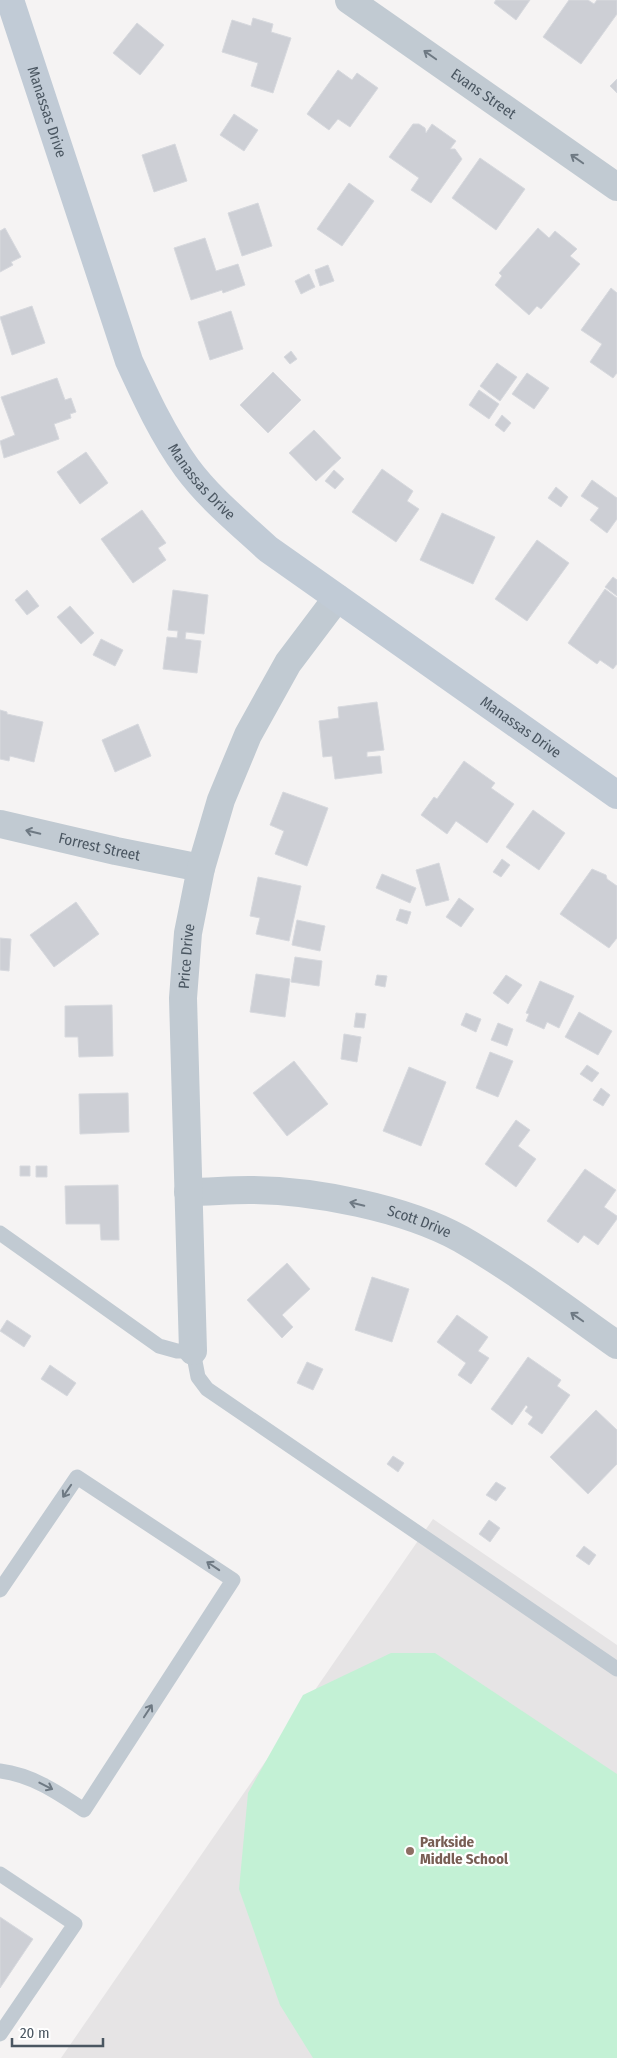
<svg xmlns="http://www.w3.org/2000/svg" width="617" height="2058" viewBox="0 0 617 2058" font-family="'Fira Sans Condensed',sans-serif">
  <style>
    .education { fill: #e6e4e5 }
    .green { fill: #c3f1d5 }
    .building { fill: #cdcfd5; stroke: #d7d9de }
    .lines { fill: none; stroke-linecap: round; stroke-linejoin: round }
    .lane { stroke: #c1cad2; stroke-width: 15 }
    .street { stroke: #c1cad2; stroke-width: 28 }
    .secondary { stroke: #c1cbd6; stroke-width: 28 }
    .oneway { stroke: #6e7983 }
    .education-dot { fill: #8d6e63; stroke: #fff; stroke-width: 2 }
    .labels { text-anchor: middle; dominant-baseline: central; stroke-width: 4.5; stroke-linejoin: round; paint-order: stroke }
    .street-label { font-size: 15px; fill: #4a5661; stroke: #fff }
    .education-label { font-size: 15px; font-weight: bold; fill: #785e54; stroke: #fff; text-anchor: start }
  </style>
  <rect width="100%" height="100%" fill="#f5f3f3"/>
  <path class="education" d="M433 1519 617 1645V2058H61Z"/>
  <path class="green" d="M391 1653H435L617 1774V2058H313L280 2005 239 1889 248 1793 303 1695Z"/>
  <path class="building" d="M496 0H530L516 20 494 3Z
    M569 0H588L594 4 597 0H617V14L581 64 543 37Z
    M253 18 273 24 271 32 291 38 273 93 251 86 258 63 222 52 232 20 251 26Z
    M137 23 164 45 140 75 113 53Z
    M338 70 352 80 357 73 378 88 350 127 338 119 329 130 307 114Z
    M617 79V93L610 86Z
    M234 114 258 130 244 151 220 135Z
    M413 124H419L425 128 426 133 432 124 456 141 450 149H455L462 159 431 203 411 190 419 178 389 157Z
    M175 144 187 181 154 192 142 155Z
    M480 158 525 189 496 230 452 198Z
    M349 183 374 201 342 246 317 229Z
    M258 203 272 246 242 256 228 213Z
    M5 228 21 257 11 262 13 265 0 272V231Z
    M538 228 549 238 555 231 577 249 570 256 580 264 541 309 537 306 529 315 495 285 502 276 499 273Z
    M205 238 216 271 238 264 245 285 223 293 222 290 191 300 174 248Z
    M328 265 334 281 320 286 315 270Z
    M309 274 315 287 301 294 295 281Z
    M611 288 617 293V373L613 378 590 362 602 344 581 330Z
    M32 306 45 343 12 355 0 317Z
    M231 311 243 349 210 360 198 322Z
    M291 351 297 359 290 364 284 357Z
    M497 363 517 377 500 401 480 386Z
    M273 372 301 400 268 433 240 405Z
    M527 373 549 388 534 409 512 394Z
    M57 378 65 400 71 398 76 412 70 414 71 418 54 424 59 439 4 458 0 441 15 435 1 397Z
    M479 390 499 404 489 419 469 405Z
    M502 415 511 423 504 432 495 425Z
    M314 430 341 458 316 481 289 453Z
    M86 452 108 483 80 504 57 472Z
    M382 469 413 491 407 501 419 509 396 542 352 512Z
    M334 470 344 479 335 489 325 481Z
    M592 480 617 498V519L607 533 590 520 599 508 581 496Z
    M556 487 568 497 561 507 548 498Z
    M142 510 166 543 158 548 166 560 133 583 101 539Z
    M442 513 495 537 473 584 420 560Z
    M537 540 569 563 527 621 495 599Z
    M613 577 617 580V596L605 587Z
    M605 589 617 598V664L613 669 600 660 597 664 568 643Z
    M27 590 39 606 27 615 15 600Z
    M173 590 208 595 204 634 186 632 185 639 201 641 197 673 163 669 167 637 177 638 178 631 168 630Z
    M70 606 94 633 81 644 57 617Z
    M101 639 123 650 115 666 93 655Z
    M377 702 384 750 367 752V757L380 756 382 773 335 779 332 756 323 757 319 721 339 718 338 707Z
    M0 710 7 712V714L43 722 34 762 10 756 9 761 0 759Z
    M138 724 151 756 115 772 102 740Z
    M464 761 495 783 491 788 514 804 487 843 456 821 447 834 421 815 434 797 437 799Z
    M283 792 328 808 307 866 275 854 284 831 270 825Z
    M533 810 565 833 539 870 506 847Z
    M502 859 510 865 501 877 493 872Z
    M439 863 449 900 426 906 416 870Z
    M592 869 606 875 607 879 617 886V938L609 948 560 914Z
    M382 874 416 888 410 903 376 888Z
    M258 877 301 886 289 941 256 934 260 918 250 916Z
    M459 898 474 909 461 927 446 917Z
    M76 902 99 934 54 967 30 935Z
    M400 909 411 912 407 924 396 920Z
    M297 920 325 926 320 951 292 945Z
    M0 938 11 939 9 971 0 970Z
    M295 957 322 961 319 986 291 982Z
    M256 974 290 979 285 1017 250 1012Z
    M377 975 387 976 385 987 375 985Z
    M506 975 522 985 508 1004 493 993Z
    M540 981 574 996 559 1028 547 1022 544 1029 526 1021 529 1014 526 1013Z
    M112 1005 113 1056 79 1057 78 1037H65V1006Z
    M579 1012 612 1031 598 1055 565 1037Z
    M356 1013 366 1014 364 1028 354 1027Z
    M466 1013 481 1019 476 1032 461 1025Z
    M498 1023 513 1029 507 1046 491 1040Z
    M344 1034 361 1037 357 1062 341 1059Z
    M490 1052 513 1061 498 1097 476 1088Z
    M294 1061 328 1104 287 1136 253 1093Z
    M587 1065 599 1073 592 1082 580 1074Z
    M409 1067 446 1082 421 1146 383 1131Z
    M601 1088 610 1095 603 1106 593 1100Z
    M128 1093 129 1132 80 1134 79 1094Z
    M516 1120 530 1130 518 1146 536 1159 516 1187 485 1164Z
    M20 1166H30V1176H20Z
    M36 1166H47V1177H36Z
    M585 1169 616 1190 604 1207 617 1216V1219L598 1245 584 1235 578 1243 547 1221Z
    M118 1185 119 1240H101L100 1224H66L65 1186Z
    M287 1263 310 1289 282 1315 293 1327 282 1338 247 1300Z
    M372 1277 409 1289 392 1342 355 1330Z
    M457 1315 488 1337 478 1351 489 1358 471 1384 458 1375 466 1363 437 1342Z
    M7 1320 31 1336 24 1347 0 1331Z
    M528 1357 561 1380 557 1386 570 1395 542 1434 528 1424 533 1417 525 1411 528 1407 526 1405 512 1425 491 1409Z
    M307 1362 323 1369 313 1390 297 1383Z
    M50 1365 76 1383 67 1396 41 1379Z
    M596 1410 617 1430V1464L588 1494 550 1457Z
    M393 1456 404 1463 398 1472 387 1464Z
    M496 1482 506 1488 496 1501 486 1495Z
    M489 1520 500 1528 490 1542 479 1534Z
    M584 1546 596 1555 589 1565 576 1556Z
    M0 1917 33 1939 0 1988Z"/>
  <g class="lines">
    <path class="lane" d="M0 1233 159 1346 177 1351H193L198 1377 207 1389 617 1669
      M0 1590 77 1477 233 1580 84 1810C57 1792 32 1775 0 1771
      M0 1874 75 1924 0 2034"/>
    <g class="street">
      <path id="s1" d="M349 0 617 187"/>
      <path id="s2" d="M0 824 116 851 201 868"/>
      <path id="s3" d="M188 1192C208 1192 229 1190 249 1190 313 1190 405 1208 461 1239 515 1270 566 1309 617 1345"/>
      <path id="s4" d="M193 1351 183 998 188 933 201 868 221 800 248 735 288 663 337 598"/>
    </g>
    <path class="secondary" id="s5" d="M10 0 129 361C146 398 163 435 187 468 210 499 240 523 268 549L617 795"/>
  </g>
  <defs><path id="oneway-shaft" d="M-6 0H5M1.5-3L5.5 0L1.5 3" fill="none" stroke-width="1.6" stroke-linecap="round" stroke-linejoin="round" transform="scale(1.25)"/></defs>
  <g class="oneway">
    <use href="#oneway-shaft" transform="translate(430 55) rotate(-145)"/>
    <use href="#oneway-shaft" transform="translate(577 159) rotate(-145)"/>
    <use href="#oneway-shaft" transform="translate(33 832) rotate(-167)"/>
    <use href="#oneway-shaft" transform="translate(357 1204) rotate(-167)"/>
    <use href="#oneway-shaft" transform="translate(577 1317) rotate(-145)"/>
    <use href="#oneway-shaft" transform="translate(67 1491) rotate(124)"/>
    <use href="#oneway-shaft" transform="translate(213 1566) rotate(-146)"/>
    <use href="#oneway-shaft" transform="translate(148 1711) rotate(-57)"/>
    <use href="#oneway-shaft" transform="translate(46 1786) rotate(27)"/>
  </g>
  <circle class="education-dot" cx="410" cy="1851" r="5"/>
  <g class="labels">
    <g class="street-label">
      <text stroke="none"><textPath href="#s1" startOffset="164">Evans Street</textPath></text>
      <text stroke="none"><textPath href="#s5" startOffset="118">Manassas Drive</textPath></text>
      <text stroke="none"><textPath href="#s5" startOffset="522">Manassas Drive</textPath></text>
      <text stroke="none"><textPath href="#s5" startOffset="926">Manassas Drive</textPath></text>
      <text stroke="none"><textPath href="#s2" startOffset="102">Forrest Street</textPath></text>
      <text stroke="none"><textPath href="#s4" startOffset="395">Price Drive</textPath></text>
      <text stroke="none"><textPath href="#s3" startOffset="235">Scott Drive</textPath></text>
    </g>
    <g class="education-label">
      <text x="420" y="1842">Parkside<tspan x="420" dy="17">Middle School</tspan></text>
    </g>
  </g>
  <path d="M12 2038v8h91v-8" fill="none" stroke="#4a5661" stroke-width="2.5"/>
  <text x="20" y="2038" font-size="15" fill="#4a5661" stroke="#ffffff" stroke-width="4" paint-order="stroke">20 m</text>
</svg>
